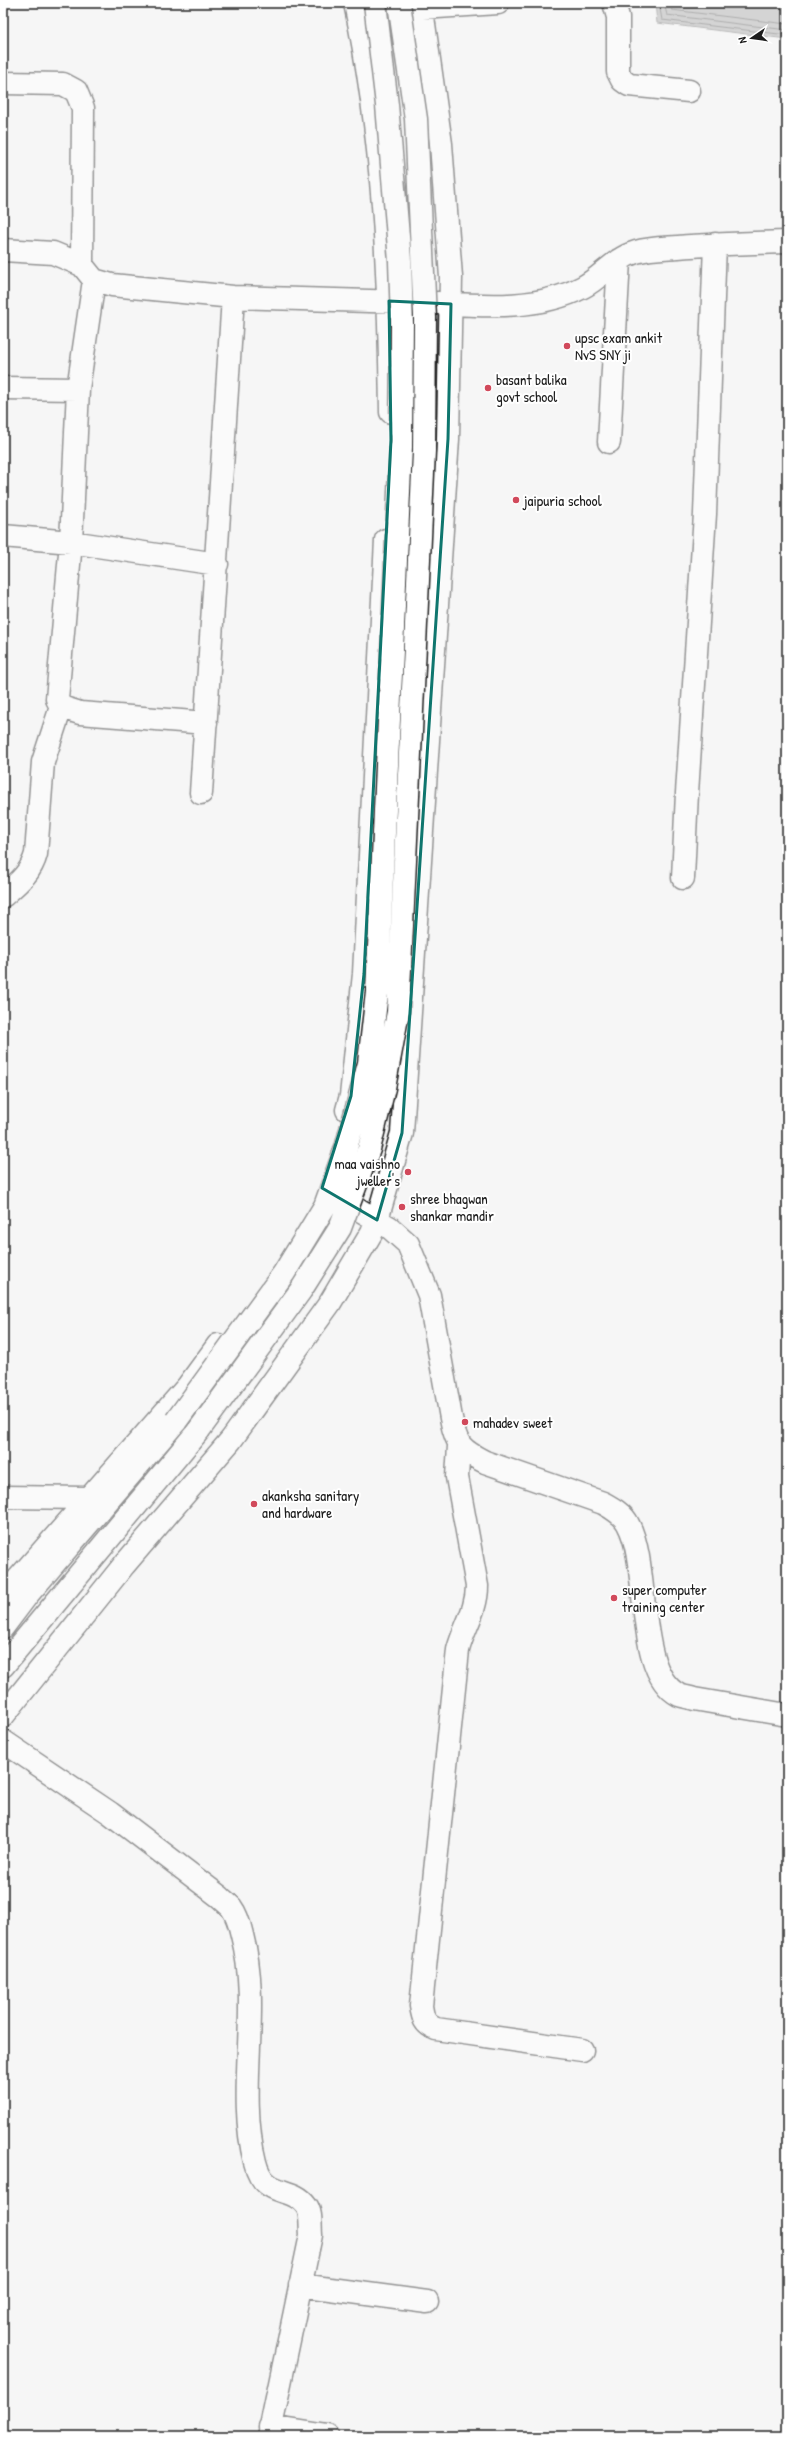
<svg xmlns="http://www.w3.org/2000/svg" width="790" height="2439" viewBox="0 0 790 2439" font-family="'Patrick Hand',sans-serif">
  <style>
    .water { fill: #acacac; stroke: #727272 }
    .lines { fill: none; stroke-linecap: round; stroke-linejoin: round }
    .shore { stroke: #565656; stroke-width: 1 }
    .minor-casing { stroke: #1c1c1c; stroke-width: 25 }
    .highway-casing { stroke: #1c1c1c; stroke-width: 25 }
    .minor { stroke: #fff; stroke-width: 22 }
    .highway { stroke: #fff; stroke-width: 22 }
    .highway-bridge-casing { stroke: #1c1c1c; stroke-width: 25; stroke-linecap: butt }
    .highway-bridge { stroke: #fff; stroke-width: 22 }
    .marked { fill: none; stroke: #0f766e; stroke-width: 3; stroke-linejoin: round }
    .poi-dot { fill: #d1495b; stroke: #fff; stroke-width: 1.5 }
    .labels { text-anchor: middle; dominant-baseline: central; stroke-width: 4; stroke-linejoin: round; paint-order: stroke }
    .poi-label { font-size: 15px; fill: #1c1c1c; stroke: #fff; text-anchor: start }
  </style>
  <rect width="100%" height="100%" fill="#f6f6f6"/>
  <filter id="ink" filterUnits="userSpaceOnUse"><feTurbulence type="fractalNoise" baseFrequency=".025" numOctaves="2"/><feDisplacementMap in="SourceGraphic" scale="8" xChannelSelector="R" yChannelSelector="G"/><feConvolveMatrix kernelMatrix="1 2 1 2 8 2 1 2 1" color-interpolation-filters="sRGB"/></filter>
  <g filter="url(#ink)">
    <path class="water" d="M655 3H787V39L657 23Z"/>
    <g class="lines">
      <path class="shore" d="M659 3 662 20 787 35
        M664 3 667 15 787 30
        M670 3 672 10 787 24"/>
      <defs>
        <path id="minor" d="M355 3C384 138 389 275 391 412
          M614 3 618 17V72L622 80 629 85 689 91
          M422 8 498 3
          M3 83 63 84 76 91 83 108 82 265
          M3 250 53 253 82 265 94 280 112 285 233 297 404 302
          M94 280 78 389 71 542 57 699 61 707 80 713 206 723
          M437 303C485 306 539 310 583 287 602 277 615 258 636 252 649 248 664 248 678 247 714 244 751 243 787 242
          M3 388 78 389
          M609 442 619 260
          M3 536 71 542 217 564
          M201 793 233 297
          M683 878 687 793 705 514 715 244
          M3 896C18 883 31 873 36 854L43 762 61 707
          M347 1110 351 1096 364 974 386 540
          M332 1194 389 1227 408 1244 429 1295 451 1418C456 1445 461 1450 485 1462L603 1503C612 1508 623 1514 628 1524 651 1566 634 1672 679 1695 684 1697 689 1697 694 1699L787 1715
          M459 1446 457 1477 477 1586C477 1610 464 1627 458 1650L421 2006C423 2018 424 2024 436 2029L582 2050
          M3 1497 88 1498
          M3 1596 188 1386 218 1345
          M3 1716 124 1565 231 1440 330 1303 372 1232 379 1213 402 1133 448 439 451 277 441 144 421 3
          M3 1741 110 1813 220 1897C223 1900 228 1904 231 1907 237 1915 240 1926 242 1935 262 2010 236 2088 255 2162 264 2199 291 2185 306 2205 312 2213 310 2225 311 2235L269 2436
          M300 2285 427 2302
          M270 2427 328 2436"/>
        <path id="highway" d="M3 1627 28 1594 176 1421
          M3 1666 199 1430"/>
      </defs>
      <use href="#minor" class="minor-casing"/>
      <use href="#highway" class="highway-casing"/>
      <use href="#minor" class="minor"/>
      <use href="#highway" class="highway"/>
      <defs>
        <path id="highway-bridge" d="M176 1421 284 1273 325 1206 347 1145 369 1063 377 992 401 447 402 323 400 261 387 105 375 3
          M199 1430 301 1290 340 1228 369 1149 384 1088 398 1012 424 451 425 318 416 119 399 3"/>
      </defs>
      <use href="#highway-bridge" class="highway-bridge-casing"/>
      <use href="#highway-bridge" class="highway-bridge"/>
    </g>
  </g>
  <path d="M0 0H790V2439H0ZM389 301 451 304 448 439 402 1133 377 1220 322 1188 351 1096 364 974 391 440Z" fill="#f6f6f6" fill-opacity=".55" fill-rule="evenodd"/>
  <path class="marked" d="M389 301 451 304 448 439 402 1133 377 1220 322 1188 351 1096 364 974 391 440Z"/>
  <g class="poi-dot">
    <circle cx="567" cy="346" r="4"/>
    <circle cx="488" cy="388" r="4"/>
    <circle cx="516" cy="500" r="4"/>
    <circle cx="408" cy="1172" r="4"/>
    <circle cx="402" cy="1207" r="4"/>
    <circle cx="465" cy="1422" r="4"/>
    <circle cx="254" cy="1504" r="4"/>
    <circle cx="614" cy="1598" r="4"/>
  </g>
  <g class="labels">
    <g class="poi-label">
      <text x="575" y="337">upsc exam ankit<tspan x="575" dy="17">NvS SNY ji</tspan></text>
      <text x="496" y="379">basant balika<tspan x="496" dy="17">govt school</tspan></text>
      <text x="524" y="500">jaipuria school</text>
      <text x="400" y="1163" text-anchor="end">maa vaishno<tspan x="400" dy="17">jweller's</tspan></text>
      <text x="410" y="1198">shree bhagwan<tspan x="410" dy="17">shankar mandir</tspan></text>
      <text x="473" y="1422">mahadev sweet</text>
      <text x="262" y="1495">akanksha sanitary<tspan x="262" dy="17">and hardware</tspan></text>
      <text x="622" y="1589">super computer<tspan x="622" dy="17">training center</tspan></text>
    </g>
  </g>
  <rect width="790" height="2439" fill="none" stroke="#fff" stroke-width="16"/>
  <rect x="8" y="8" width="774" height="2423" fill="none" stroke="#1c1c1c" stroke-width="1.5" filter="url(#ink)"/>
  <g transform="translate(752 38) rotate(257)" stroke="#ffffff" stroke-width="3" paint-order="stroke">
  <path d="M0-3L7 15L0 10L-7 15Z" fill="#1c1c1c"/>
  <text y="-6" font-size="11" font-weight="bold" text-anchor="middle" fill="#1c1c1c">N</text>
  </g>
</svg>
